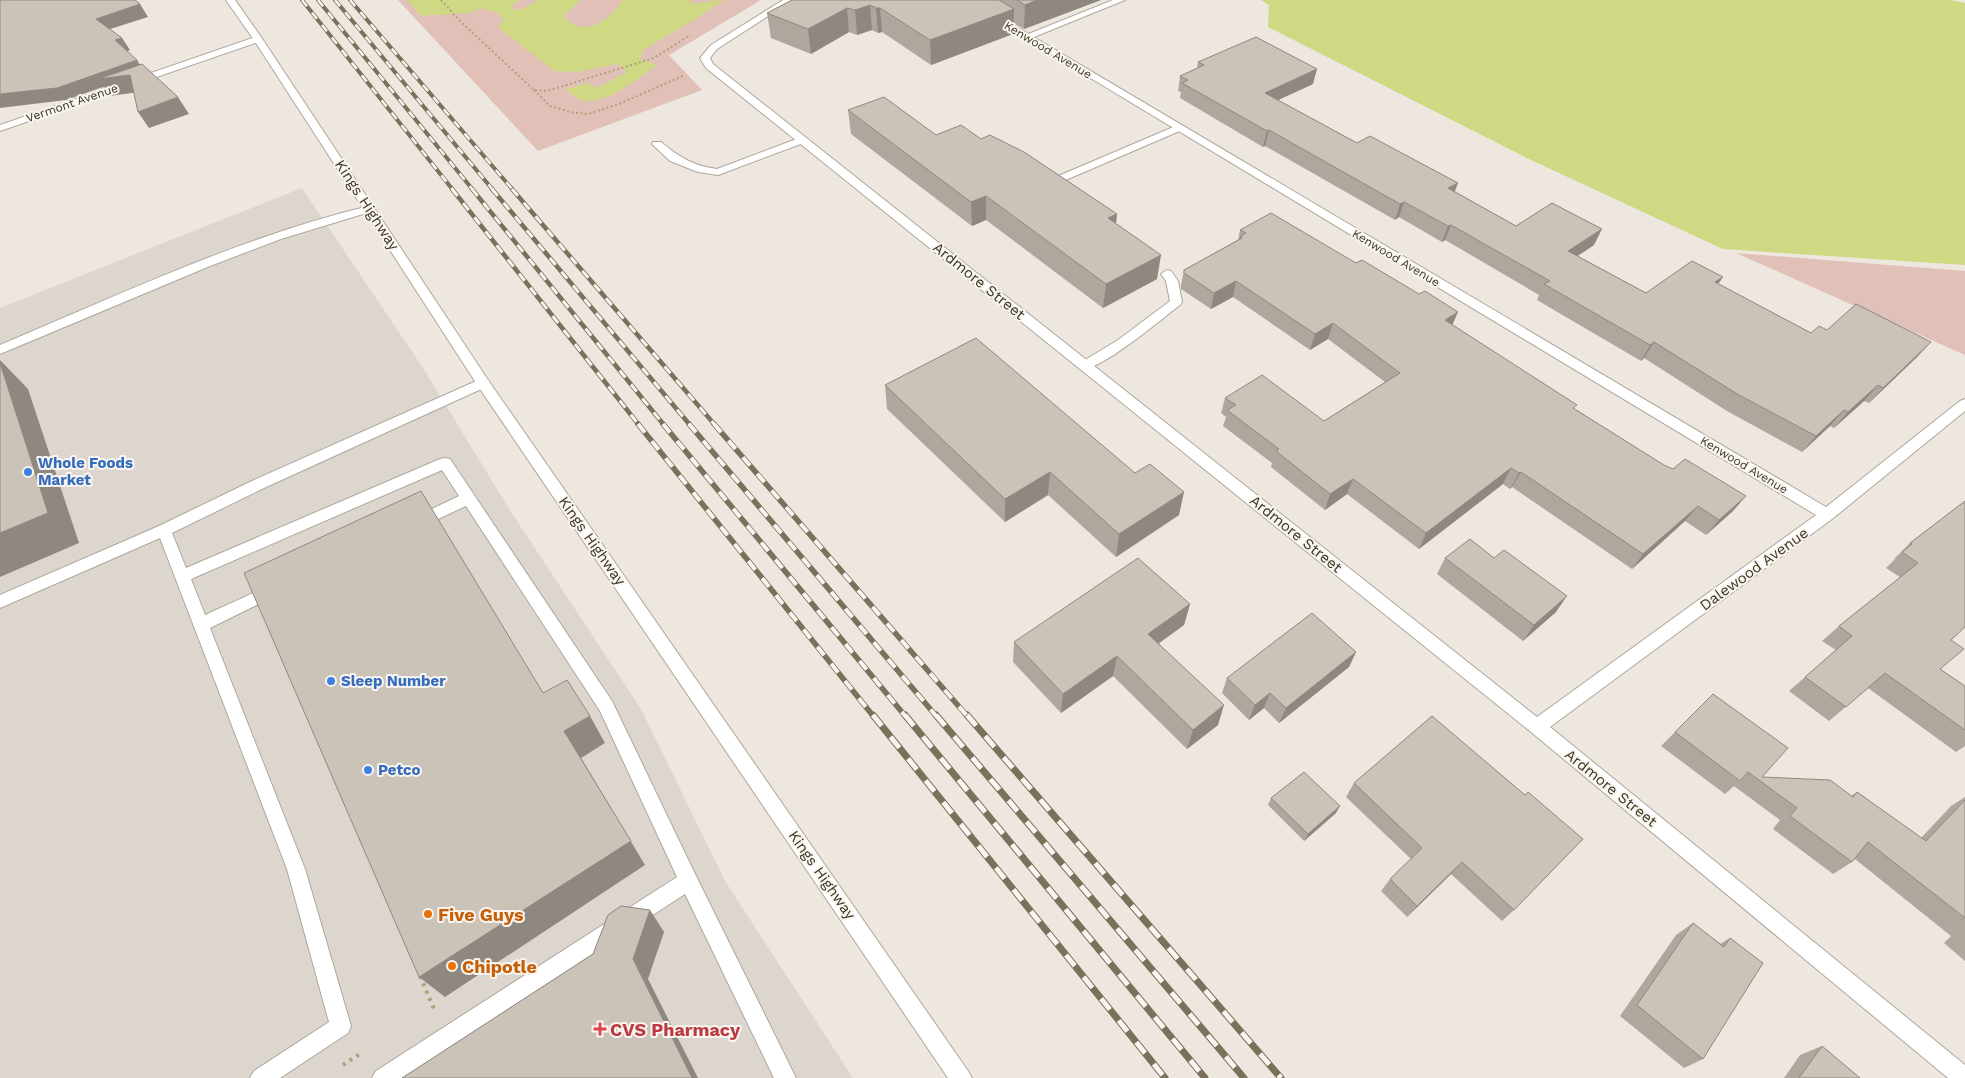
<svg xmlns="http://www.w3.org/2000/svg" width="1965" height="1078" viewBox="0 0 1965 1078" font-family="'Work Sans',sans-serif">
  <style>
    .built { fill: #ddd6ce }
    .green { fill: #e0c0b7 }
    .water { fill: #cfd882 }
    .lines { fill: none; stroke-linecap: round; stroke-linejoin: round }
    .lane-casing { stroke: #aea79b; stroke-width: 2 }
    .street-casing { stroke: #aea79b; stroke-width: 2 }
    .secondary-casing { stroke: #b1a695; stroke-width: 2 }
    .path-far1 { stroke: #b4a07d; stroke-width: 2; stroke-dasharray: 2 2.5; stroke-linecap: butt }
    .path { stroke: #b4a07d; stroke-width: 4; stroke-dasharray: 3 5; stroke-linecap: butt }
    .lane { fill: #fff; fill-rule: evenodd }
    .street { fill: #fff; fill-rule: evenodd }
    .secondary { fill: #fff; fill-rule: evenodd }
    .rail-far3-casing { stroke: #7b7059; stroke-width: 4 }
    .rail-far2-casing { stroke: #7b7059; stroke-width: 4.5 }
    .rail-far1-casing { stroke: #7b7059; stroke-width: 5.5 }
    .rail-casing { stroke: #7b7059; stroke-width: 7 }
    .rail-far3 { stroke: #f9f5f1; stroke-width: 2.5; stroke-dasharray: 8; stroke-linecap: butt }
    .rail-far2 { stroke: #f9f5f1; stroke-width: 3; stroke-dasharray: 9; stroke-linecap: butt }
    .rail-far1 { stroke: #f9f5f1; stroke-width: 4; stroke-dasharray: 11; stroke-linecap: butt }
    .rail { stroke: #f9f5f1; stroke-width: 5; stroke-dasharray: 14; stroke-linecap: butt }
    .wall { fill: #afa79e }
    .shaded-wall { fill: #8e8881 }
    .building { fill: #cbc2b8; stroke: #8e8881 }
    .shop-dot { fill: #3f7fe0; stroke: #f9f5f1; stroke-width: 2 }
    .food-dot { fill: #e8710a; stroke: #f9f5f1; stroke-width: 2 }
    .health-dot { fill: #e0444e; stroke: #f9f5f1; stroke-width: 2 }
    .labels { text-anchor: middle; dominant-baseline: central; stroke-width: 4; stroke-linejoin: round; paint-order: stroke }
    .far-street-label { font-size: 12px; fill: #3f351f; stroke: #f9f5f1 }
    .street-label { font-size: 15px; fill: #3f351f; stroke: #f9f5f1 }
    .shop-label { font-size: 15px; font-weight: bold; fill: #366cbe; stroke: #f9f5f1; text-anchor: start }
    .near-food-label { font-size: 18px; font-weight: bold; fill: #c56008; stroke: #f9f5f1; text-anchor: start }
    .near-health-label { font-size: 18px; font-weight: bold; fill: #be3a42; stroke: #f9f5f1; text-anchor: start }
  </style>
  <rect width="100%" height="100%" fill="#ede7e0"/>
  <path class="built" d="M302 188 423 368 511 512 641 709 725 881 853 1078H0V308Z"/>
  <path class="green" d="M398 0H761L669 55 702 90 538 151Z
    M1736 253 1965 271V355Z"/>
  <path class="water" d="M407 0H520L510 7C521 16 529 2 540 0 553 0 568 0 581 0L564 15C566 20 569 23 575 25 595 33 612 15 623 0H692L689 3C701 4 712 0 724 0L694 20 643 50 640 59 657 65C637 79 611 102 585 101 577 100 571 94 566 89L587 83 597 88 627 72 617 64 577 72 554 71 498 27 504 20 498 13 481 8 469 13 421 16Z
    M1261 0H1951L1965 3V265L1723 249 1533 161 1268 27 1269 5Z"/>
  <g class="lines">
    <defs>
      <path id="lane" d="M1113 0H1125L1029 39H1023L1021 37Z
        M1178 125 1183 128 1182 130 1061 182H1043L1038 179 1043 176 1056 177Z
        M802 137 806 138 807 140 806 142 718 175 698 172 670 161 652 144 653 142H661C679 157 693 166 717 169Z
        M369 206 373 207 375 209 373 211 281 239 210 266 0 354V345C121 294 241 237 369 206Z
        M1167 270 1171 271 1178 281 1182 302 1180 305C1164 317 1097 374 1080 369L1078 366 1080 363 1118 340 1170 301 1166 281 1161 274Z
        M483 378 488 380 490 383 488 386 264 488 172 533 186 568 440 459 445 458 450 459 612 701 695 874 796 1078H774L685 894 402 1078H372L376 1071 677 877 600 711 466 506 423 526 418 528 413 526 411 522 413 518 459 496 442 470 191 579 205 615 273 584 279 586 281 590 279 594 210 628 305 869 351 1026 348 1033 280 1078H250L254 1071 329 1022 287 869 160 538 0 608V595L159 526 254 480Z"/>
      <path id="street" d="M783 0H793L717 49 710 58 713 64 1537 717 1816 515 961 0H971L1826 507 1960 401 1965 399V411L1832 519 1550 727 1965 1065V1078H1948L1531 732 706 68 700 58 711 45Z
        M258 36 261 37V41L0 131V125Z"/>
      <path id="secondary" d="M226 0H235L261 37 488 380 968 1071 972 1078H948L478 386 254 40Z"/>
    </defs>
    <use href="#lane" class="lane-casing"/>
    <use href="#street" class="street-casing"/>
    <use href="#secondary" class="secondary-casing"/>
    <path class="path-far1" d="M441 0 461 22 534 90 547 91 654 58 690 35
      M534 90 550 106 570 112 588 114 619 104 685 75"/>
    <path class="path" d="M420 976 434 1009
      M343 1065 363 1052"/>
    <use href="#lane" class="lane"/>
    <use href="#street" class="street"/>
    <use href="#secondary" class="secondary"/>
    <defs>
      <path id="rail-far3" d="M302 0 453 190
        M318 0 473 190
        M335 0 493 190
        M350 0 513 190"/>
      <path id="rail-far2" d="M452 189 639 425
        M472 189 664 425
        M492 189 690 425
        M512 189 715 425"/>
      <path id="rail-far1" d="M638 424 874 717
        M663 424 906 717
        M689 424 937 717
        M714 424 968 717"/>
      <path id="rail" d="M873 715 1165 1078
        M905 715 1205 1078
        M936 715 1244 1078
        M967 715 1281 1078"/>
    </defs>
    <use href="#rail-far3" class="rail-far3-casing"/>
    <use href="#rail-far2" class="rail-far2-casing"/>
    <use href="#rail-far1" class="rail-far1-casing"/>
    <use href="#rail" class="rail-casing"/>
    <use href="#rail-far3" class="rail-far3"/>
    <use href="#rail-far2" class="rail-far2"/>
    <use href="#rail-far1" class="rail-far1"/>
    <use href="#rail" class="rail"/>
  </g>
  <path class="wall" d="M792 0H1101L1024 29 1013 23V34L931 65 882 32 878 33 872 30 857 35 849 32 811 54 771 38 767 13Z
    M1198 62 1313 84 1278 100 1357 143 1455 192 1516 226 1594 245 1577 256 1646 293 1723 277 1718 284 1811 333 1827 330 1931 342 1917 357 1869 403 1864 401 1834 428 1830 426 1802 452 1727 411 1644 358 1641 361 1537 300 1539 295 1459 248 1445 240 1442 242 1399 217 1395 220 1265 146 1263 147 1180 98 1181 92 1178 91 1180 76 1197 68Z
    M848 110 936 135 981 139 1117 214 1116 224 1157 279 1103 308 986 220 972 226 851 134Z
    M1240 230 1453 325 1575 409 1733 511 1706 535 1685 521 1632 569 1512 487 1510 489 1503 484 1419 549 1347 494 1325 510 1271 467 1272 463 1223 426 1226 417 1221 413 1225 398 1324 421 1385 382 1328 339 1310 350 1233 297 1211 309 1181 289V285L1184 270 1238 240Z
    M885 385 1179 515 1116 557 1048 495 1005 522 887 409Z
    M1965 501 1951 640 1940 669 1965 686V746L1956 752 1868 688 1829 721 1789 691 1836 650 1822 641 1839 626 1900 577 1886 568 1895 559H1894L1910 543Z
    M1445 558 1556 612 1523 641 1437 574Z
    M1190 604 1184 625 1159 643 1218 725 1187 749 1113 676 1061 713 1013 662 1014 642Z
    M1356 652 1349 667 1279 723 1264 708 1249 720 1222 693 1227 678Z
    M1713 694 1762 777 1851 796 1857 792 1921 838 1951 806 1965 797V961L1944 943 1951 936 1855 859 1852 862 1833 874 1773 829 1780 820 1734 786 1725 794 1661 746Z
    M1432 716 1514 910 1502 921 1451 874 1407 917 1381 891 1390 879 1411 859 1346 797 1354 783Z
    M1271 798 1336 813 1304 841 1268 805Z
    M1693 923 1720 944 1730 938 1703 1059 1684 1068 1620 1016 1676 935Z
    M1822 1046 1860 1078H1784L1800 1055Z"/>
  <path class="shaded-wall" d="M1037 0H1101L1024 29 1025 5Z
    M140 4 148 17 104 31 96 19Z
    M870 5 872 30 857 35 855 10Z
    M847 8 849 32 811 54 808 29Z
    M876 8H880L882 32 878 33Z
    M1014 9 1013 34 931 65 930 40Z
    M122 38 130 50 123 53 115 40Z
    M137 60 145 73 140 92 109 96 103 87 66 100 0 108V94Z
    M1317 69 1313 84 1261 108 1265 93Z
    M178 97 189 114 149 128 138 112Z
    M1269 130 1265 146 1263 147 1267 131Z
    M1458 183 1452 199 1448 188Z
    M986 196V220L972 226 971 202Z
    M1404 202 1399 217 1395 220 1400 204Z
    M1117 214 1114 238 1108 218Z
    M1451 225 1445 240 1442 242 1448 226Z
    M1602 229 1594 245 1561 267 1568 251Z
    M1161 255 1157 279 1103 308 1106 284Z
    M1723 277 1712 292 1715 282Z
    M1236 281 1233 297 1211 309 1214 293Z
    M1458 312 1451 328 1445 320Z
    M1333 323 1328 339 1310 350 1315 334Z
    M1654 342 1644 358 1641 361 1650 345Z
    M1931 342 1917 357 1869 403 1883 388Z
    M0 360 28 389 79 543 0 577Z
    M1878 385 1864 401 1834 428 1848 412Z
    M1844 410 1830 426 1802 452 1816 436Z
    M1511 468 1503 484 1419 549 1426 533Z
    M1050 472 1048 495 1005 522V499Z
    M1521 472 1512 487 1510 489 1519 473Z
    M1353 479 1347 494 1325 510 1330 494Z
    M1184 492 1179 515 1116 557 1119 534Z
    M1746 496 1733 511 1706 535 1719 520Z
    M1698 506 1685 521 1632 569 1643 554Z
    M1567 596 1556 612 1523 641 1534 625Z
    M1190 604 1184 625 1144 654 1148 634Z
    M1356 652 1349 667 1279 723 1286 708Z
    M1117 656 1113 676 1061 713 1063 694Z
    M1270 693 1264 708 1249 720 1255 705Z
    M1224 705 1218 725 1187 749 1193 730Z
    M590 716 605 743 581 758 645 865 445 997 419 977 564 731Z
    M1340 806 1336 813 1304 841 1308 834Z
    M1462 862 1451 874 1407 917 1417 906Z
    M650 910 664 932 648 979 698 1078H692L633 959Z"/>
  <path class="building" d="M0 0H135L140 4 96 19 122 38 115 40 137 60 57 88 0 94Z
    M792 0H999L1014 9 930 40 880 8H876L870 5 855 10 847 8 808 29 767 13Z
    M1017 0H1037L1025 5Z
    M1256 37 1317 69 1265 93 1357 143 1370 136 1458 183 1448 188 1516 226 1552 203 1602 229 1568 251 1646 293 1692 261 1723 277 1715 282 1811 333 1819 326 1827 330 1856 304 1931 342 1883 388 1878 385 1848 412 1844 410 1816 436 1739 395 1654 342 1650 345 1544 284 1550 281 1465 233 1451 225 1448 226 1404 202 1400 204 1269 130 1267 131 1182 83 1188 80 1180 76 1204 65 1198 62Z
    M142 64 178 97 138 112 130 75 98 79Z
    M884 97 936 135 961 125 981 139 990 135 1024 152 1117 214 1108 218 1161 255 1106 284 986 196 971 202 848 110Z
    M1271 213 1356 263 1362 260 1419 294 1425 291 1458 312 1445 320 1577 405 1573 408 1664 465 1673 469 1685 459 1746 496 1719 520 1698 506 1643 554 1521 472 1519 473 1511 468 1426 533 1353 479 1330 494 1276 451 1279 449 1227 410 1236 405 1225 398 1262 375 1324 421 1400 373 1333 323 1315 334 1236 281 1214 293 1184 273V270L1242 238 1240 237 1246 233 1240 230Z
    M976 338 1135 473 1150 464 1184 492 1119 534 1050 472 1005 499 885 385Z
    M0 363 48 513 0 533Z
    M421 491 543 693 567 680 590 716 564 731 631 841 419 977 244 573Z
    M1965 501V627L1951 640 1964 649 1940 669 1965 686V730L1885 673 1846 707 1805 677 1852 636 1839 626 1918 563 1902 552 1912 544 1910 543Z
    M1470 539 1494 558 1504 550 1567 596 1534 625 1445 558Z
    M1138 558 1190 604 1148 634 1224 705 1193 730 1117 656 1063 694 1014 642Z
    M1312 613 1356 652 1286 708 1270 693 1255 705 1227 678Z
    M1713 694 1788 748 1762 777 1830 780 1853 797 1857 792 1926 841 1965 800V918L1868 842 1852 862 1790 816 1797 808 1748 772 1740 781 1675 732Z
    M1432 716 1525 795 1528 792 1583 839 1514 910 1462 862 1417 906 1390 879 1422 848 1354 783Z
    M1304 772 1340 806 1308 834 1271 798Z
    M621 906 650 910 633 959 692 1078H402L593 954 608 915Z
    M1693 923 1724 947 1730 938 1763 963 1703 1059 1637 1005Z
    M1822 1046 1860 1078H1799Z"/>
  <g class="shop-dot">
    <circle cx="28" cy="472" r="5"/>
    <circle cx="331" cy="681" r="5"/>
    <circle cx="368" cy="770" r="5"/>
  </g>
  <g class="food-dot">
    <circle cx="428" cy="914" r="5"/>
    <circle cx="452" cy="966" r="5"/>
  </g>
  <path class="health-dot" d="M597.5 1021.5h5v5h5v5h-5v5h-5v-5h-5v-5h5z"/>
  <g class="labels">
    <g class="far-street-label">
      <text transform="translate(1048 50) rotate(31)">Kenwood Avenue</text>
      <text transform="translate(72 103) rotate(-19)">Vermont Avenue</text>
      <text transform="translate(1396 258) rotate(31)">Kenwood Avenue</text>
      <text transform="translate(1744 465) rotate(31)">Kenwood Avenue</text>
    </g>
    <g class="street-label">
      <text transform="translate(367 205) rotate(57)">Kings Highway</text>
      <text transform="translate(979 281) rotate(39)">Ardmore Street</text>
      <text transform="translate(1296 534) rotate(39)">Ardmore Street</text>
      <text transform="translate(592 541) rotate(55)">Kings Highway</text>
      <text transform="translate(1754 569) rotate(-36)">Dalewood Avenue</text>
      <text transform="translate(1611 788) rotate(39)">Ardmore Street</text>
      <text transform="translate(822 875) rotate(55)">Kings Highway</text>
    </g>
    <g class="shop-label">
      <text x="38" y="463">Whole Foods<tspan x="38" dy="17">Market</tspan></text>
      <text x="341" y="681">Sleep Number</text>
      <text x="378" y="770">Petco</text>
    </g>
    <g class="near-food-label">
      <text x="438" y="914">Five Guys</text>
      <text x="462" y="966">Chipotle</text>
    </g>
    <g class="near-health-label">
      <text x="610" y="1029">CVS Pharmacy</text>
    </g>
  </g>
</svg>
